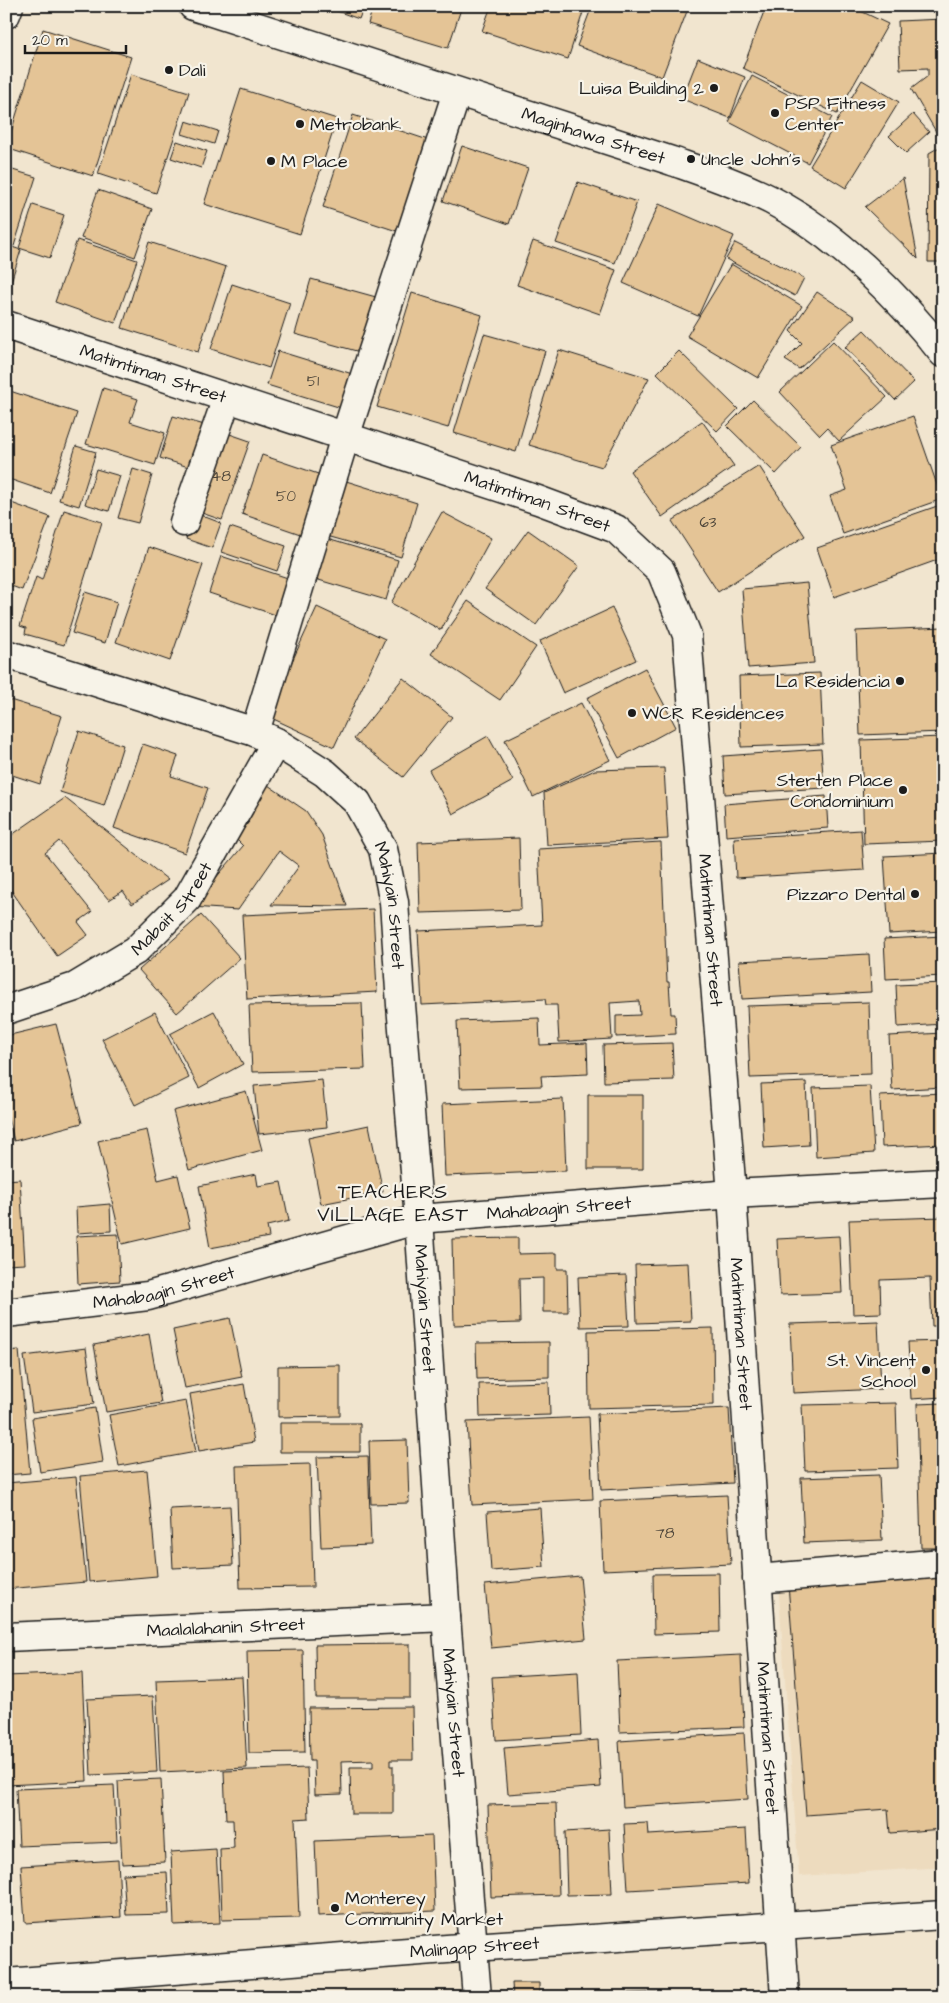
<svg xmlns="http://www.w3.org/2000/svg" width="949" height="2003" viewBox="0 0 949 2003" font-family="'Architects Daughter',sans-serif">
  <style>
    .built { fill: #eddbbe }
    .building { fill: #e4c496; stroke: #1c1c1c }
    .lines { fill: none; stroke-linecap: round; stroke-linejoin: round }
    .minor-casing { stroke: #1c1c1c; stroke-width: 31 }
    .minor { stroke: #f7f3e8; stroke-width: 28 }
    .poi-dot { fill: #1c1c1c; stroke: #f7f3e8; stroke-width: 2 }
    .labels { text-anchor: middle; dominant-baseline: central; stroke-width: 4.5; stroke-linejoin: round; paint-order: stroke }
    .number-label { font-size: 15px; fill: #4e463a }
    .poi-label { font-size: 18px; fill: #1c1c1c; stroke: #f7f3e8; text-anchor: start }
    .street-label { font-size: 18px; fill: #1c1c1c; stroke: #f7f3e8 }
    .quarter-label { font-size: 20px; letter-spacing: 1px; fill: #1c1c1c; stroke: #f7f3e8 }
  </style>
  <rect width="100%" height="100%" fill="#f1e5cf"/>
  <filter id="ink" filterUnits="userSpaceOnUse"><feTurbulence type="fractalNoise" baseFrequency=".02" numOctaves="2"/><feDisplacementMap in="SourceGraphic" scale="10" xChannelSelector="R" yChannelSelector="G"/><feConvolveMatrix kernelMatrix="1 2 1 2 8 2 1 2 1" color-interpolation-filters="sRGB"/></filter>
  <g filter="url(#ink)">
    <path class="built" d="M943 1556V1867L799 1876 777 1567Z"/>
    <path class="building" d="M323 6H364L359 19Z
      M373 6H462L448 48 368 24Z
      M491 6H585L568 59 482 31Z
      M592 6H689L662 77 577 46Z
      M766 6H850L888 24 837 114 743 68Z
      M865 6H943V8L865 11Z
      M943 19V142H942L911 89 928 76V68L900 69 898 21Z
      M43 29 131 57 93 176 6 148Z
      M698 58 745 77 730 118 682 99Z
      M131 74 189 92 156 193 98 174Z
      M752 76 832 117 808 163 729 122Z
      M862 80 899 102 846 188 810 166Z
      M241 89 337 119 300 234 204 204Z
      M913 114 929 132 906 153 889 136Z
      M353 115 434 142 403 233 323 207Z
      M186 121 218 131 214 144 182 134Z
      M177 141 207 151 201 168 171 158Z
      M943 145V262H928L929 153Z
      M462 146 528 168 509 224 443 201Z
      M6 168 36 177 14 246 6 244Z
      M903 178 918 259 865 207Z
      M578 182 637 202 615 263 556 243Z
      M98 190 152 209 135 257 81 238Z
      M659 204 734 236 698 316 623 283Z
      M33 205 64 215 50 258 19 248Z
      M77 240 137 260 115 323 55 302Z
      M533 241 616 270 600 314 517 285Z
      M149 242 226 267 198 352 122 328Z
      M735 243 804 278 795 296 726 259Z
      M6 245 21 250 9 288 6 287Z
      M731 264 802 306 758 378 687 336Z
      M311 279 376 297 360 352 295 334Z
      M232 284 290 303 269 368 211 349Z
      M817 292 855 317 799 369 785 360 802 343 790 331Z
      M412 293 482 315 448 428 377 407Z
      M864 330 914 382 895 400 845 347Z
      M484 334 545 351 516 452 454 433Z
      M833 341 887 397 839 441 827 428 820 435 780 392Z
      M559 350 649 378 602 467 529 445Z
      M278 351 359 376 348 410 267 385Z
      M679 351 738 409 717 431 657 373Z
      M103 388 138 399 130 422 165 433 155 465 86 444Z
      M10 391 77 413 50 493 6 478V402Z
      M753 400 801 447 776 474 727 426Z
      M173 416 208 426 195 469 160 458Z
      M913 416 942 499 843 534 830 496 847 490 831 445Z
      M702 421 734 466 662 517 630 471Z
      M221 431 250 441 222 520 193 510Z
      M76 446 96 452 79 506 59 500Z
      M262 455 330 478 309 537 242 514Z
      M759 466 805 536 718 592 672 521Z
      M96 469 120 476 109 511 85 504Z
      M133 469 152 475 138 523 118 518Z
      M343 480 417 503 401 557 327 536Z
      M6 501 50 517 22 590 6 584Z
      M943 504V558L834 597 817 548Z
      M64 510 102 522 64 645 25 634 26 628 20 626 36 577 42 580Z
      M442 512 491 538 441 630 391 603Z
      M195 513 221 523 212 548 186 539Z
      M230 527 286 546 277 571 221 552Z
      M528 530 579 566 536 625 485 589Z
      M324 538 398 560 386 600 312 578Z
      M149 547 203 565 170 661 116 642Z
      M221 556 297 581 285 618 209 593Z
      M807 583 814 663 748 668 742 589Z
      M85 592 117 602 105 643 72 633Z
      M468 601 536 647 500 700 431 654Z
      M317 607 385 639 334 747 267 716Z
      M612 608 636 660 563 693 540 641Z
      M943 627V732L860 735 856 631Z
      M645 668 676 727 619 758 587 698Z
      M820 673 823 744 741 747 739 676Z
      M403 678 452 717 403 777 354 739Z
      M10 700 62 716 40 784 6 773V713Z
      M581 703 610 760 533 797 505 740Z
      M79 731 123 745 104 806 60 792Z
      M488 736 513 781 453 814 429 770Z
      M943 737V841L864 844 861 740Z
      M143 744 178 756 171 776 208 788 185 853 114 828Z
      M821 749 824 788 725 794 723 756Z
      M664 768 668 839 547 845 544 793 595 770Z
      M265 783 306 811 322 835 347 906 271 905 299 866 279 851 238 910 191 907 243 846 235 838 249 822 242 815Z
      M826 796 828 828 726 836 724 804Z
      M65 798 168 880 132 904 123 891 109 900 59 841 45 853 92 912 78 922 88 935 57 956 6 883V839Z
      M861 830 864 870 736 878 734 838Z
      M519 838 521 910 420 913 418 842Z
      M661 842 667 982H669L671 1014H675L676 1034 616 1037V1016L640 1015 639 1001 610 1003 612 1039 559 1042 557 1005H546L545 999 422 1005 418 931 542 925 538 849Z
      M943 853V931L889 934 884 856Z
      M373 909 377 992 247 999 242 915Z
      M201 915 240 958 177 1013 139 970Z
      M943 936V976L886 979 884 939Z
      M869 954 871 992 742 999 739 961Z
      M943 983V1024L898 1027 896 985Z
      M869 1002 871 1074 750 1078 747 1006Z
      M362 1003 365 1069 252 1072 249 1005Z
      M214 1011 243 1064 199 1088 170 1034Z
      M155 1012 189 1078 135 1105 102 1039Z
      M539 1018 540 1045 587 1043 588 1074 541 1076 542 1086 460 1088 457 1021Z
      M56 1024 82 1123 14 1141 6 1110V1036Z
      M943 1033V1087L892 1090 889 1036Z
      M672 1043 674 1080 604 1082 603 1045Z
      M322 1080 327 1127 259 1134 254 1086Z
      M806 1082 809 1145 764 1148 761 1084Z
      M870 1086 874 1153 816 1157 813 1088Z
      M246 1091 262 1150 189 1170 173 1111Z
      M943 1093V1144L882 1147 880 1096Z
      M588 1095H643V1169H588Z
      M563 1099 566 1171 445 1176 442 1104Z
      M369 1125 383 1192 321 1204 308 1138Z
      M147 1130 158 1180 178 1175 190 1228 122 1244 98 1141Z
      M256 1174 258 1186 281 1182 289 1221 267 1226 269 1237 210 1248 199 1186Z
      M20 1179 25 1264 6 1265V1180Z
      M110 1204 111 1231 77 1233 76 1207Z
      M943 1217V1326H932L930 1278 880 1280 881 1313 853 1314 849 1220Z
      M118 1234 120 1281 78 1284 76 1236Z
      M839 1236 842 1293 780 1295 777 1239Z
      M518 1238V1254L557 1253V1269H567L568 1312H543V1278L519 1279 520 1323 454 1325 452 1239Z
      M688 1263 691 1321 637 1323 635 1265Z
      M626 1275 629 1326 580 1327 578 1277Z
      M230 1318 242 1377 185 1388 173 1330Z
      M878 1321 881 1389 793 1393 790 1324Z
      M713 1328 714 1405 589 1408 588 1331Z
      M149 1334 161 1403 106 1412 94 1345Z
      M943 1341V1397L911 1399 908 1342Z
      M549 1342V1377L477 1379 476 1343Z
      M86 1348 94 1404 32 1412 24 1356Z
      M19 1350 30 1473 6 1475V1351Z
      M340 1365V1416L278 1417V1366Z
      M549 1382 550 1415 480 1417 479 1384Z
      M244 1384 254 1442 199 1451 190 1394Z
      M186 1401 196 1452 119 1466 109 1415Z
      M896 1403 898 1468 805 1471 802 1405Z
      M943 1403V1548H921L917 1404Z
      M95 1408 103 1462 40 1472 32 1418Z
      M729 1408 733 1483 601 1490 597 1414Z
      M589 1417 593 1499 472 1505 467 1422Z
      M280 1423H360V1452H280Z
      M407 1440 409 1503 371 1504 369 1441Z
      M368 1456 371 1545 321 1547 317 1457Z
      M310 1464 313 1587 240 1588 236 1466Z
      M147 1470 157 1576 89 1582 80 1476Z
      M879 1475 882 1540 804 1543 801 1478Z
      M76 1477 86 1582 6 1589V1483Z
      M727 1495 731 1564 603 1570 600 1501Z
      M230 1506 233 1565 173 1568 170 1509Z
      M540 1508 544 1567 491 1571 487 1512Z
      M719 1573 720 1632 654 1634 653 1574Z
      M943 1573V1829L890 1833 888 1809 806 1815 788 1584Z
      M580 1576 586 1639 491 1648 485 1585Z
      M410 1644V1698H316L315 1645Z
      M303 1650 305 1752 249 1753 247 1651Z
      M741 1655 744 1727 620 1732 617 1661Z
      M578 1672 581 1735 496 1740 492 1677Z
      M82 1673 87 1781 6 1785V1676Z
      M242 1677 247 1768 160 1772 156 1680Z
      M153 1696 157 1772 91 1775 87 1699Z
      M412 1707 413 1760H390V1766H393V1814H351L350 1767H373V1760L341 1761 342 1794 315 1795 314 1761H310L309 1708Z
      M744 1733 748 1799 623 1807 619 1741Z
      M598 1740 601 1787 508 1794 504 1748Z
      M307 1768 309 1818 295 1819 299 1918 222 1920 220 1849 234 1848 233 1820H226L224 1771Z
      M161 1779 165 1862 122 1864 118 1781Z
      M114 1785 117 1842 19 1846 16 1789Z
      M556 1803 559 1895 491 1897 488 1805Z
      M648 1823 649 1835 746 1829 749 1883 628 1890 624 1824Z
      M609 1829 612 1894 567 1895 565 1832Z
      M432 1836 435 1911 318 1916 315 1841Z
      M216 1849 220 1923 174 1925 171 1852Z
      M118 1860 121 1917 25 1923 21 1866Z
      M167 1872 169 1914 126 1915 123 1874Z
      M512 1983H539V1997H513Z
      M943 1991V1997H844Z
      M657 1992V1997H625V1993Z"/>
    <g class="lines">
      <defs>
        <g id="minor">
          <path id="s1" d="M193 6 672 161C706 173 739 184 771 200 835 233 899 297 943 353"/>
          <path d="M6 14 9 6"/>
          <path id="s2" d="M6 325 538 500 616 529 661 571 687 635 732 1194 785 1997"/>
          <path d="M184 522 227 398"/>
          <path id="s3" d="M6 654 255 732 276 742 325 773 357 802 383 849 394 902 401 1005 419 1219 446 1617 477 1997"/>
          <path d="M255 732 345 437 457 92"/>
          <path id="s4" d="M6 1010 75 987 135 951 187 899 276 742"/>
          <path id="s5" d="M6 1313 148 1296 419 1219 732 1194 943 1183"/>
          <path d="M757 1579 943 1563"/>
          <path id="s6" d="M6 1637 446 1617"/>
          <path id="s7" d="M6 1983 473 1947 943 1915"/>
        </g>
      </defs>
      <use href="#minor" class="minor-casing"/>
      <use href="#minor" class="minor"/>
    </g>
  </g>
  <g class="poi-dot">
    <circle cx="169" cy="70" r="5"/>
    <circle cx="714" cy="88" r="5"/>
    <circle cx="775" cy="113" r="5"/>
    <circle cx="300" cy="124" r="5"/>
    <circle cx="691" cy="159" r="5"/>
    <circle cx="271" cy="161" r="5"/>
    <circle cx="900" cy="681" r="5"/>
    <circle cx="632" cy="713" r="5"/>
    <circle cx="903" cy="790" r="5"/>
    <circle cx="915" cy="894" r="5"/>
    <circle cx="926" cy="1370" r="5"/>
    <circle cx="335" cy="1908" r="5"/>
  </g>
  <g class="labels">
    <g class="number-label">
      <text x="313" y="381">51</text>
      <text x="221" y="476">48</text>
      <text x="286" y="496">50</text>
      <text x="708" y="522">63</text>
      <text x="665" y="1533">78</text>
    </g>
    <g class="poi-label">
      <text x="179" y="70">Dali</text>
      <text x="704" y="88" text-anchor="end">Luisa Building 2</text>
      <text x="785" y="103">PSP Fitness<tspan x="785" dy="21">Center</tspan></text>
      <text x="310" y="124">Metrobank</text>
      <text x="701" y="159">Uncle John's</text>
      <text x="281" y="161">M Place</text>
      <text x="890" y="681" text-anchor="end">La Residencia</text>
      <text x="642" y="713">WCR Residences</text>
      <text x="893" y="780" text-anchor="end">Sterten Place<tspan x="893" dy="21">Condominium</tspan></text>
      <text x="905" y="894" text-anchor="end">Pizzaro Dental</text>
      <text x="916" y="1360" text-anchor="end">St. Vincent<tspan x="916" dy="21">School</tspan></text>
      <text x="345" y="1898">Monterey<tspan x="345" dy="21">Community Market</tspan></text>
    </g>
    <g class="street-label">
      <text stroke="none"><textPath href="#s1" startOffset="421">Maginhawa Street</textPath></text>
      <text stroke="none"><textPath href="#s2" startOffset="155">Matimtiman Street</textPath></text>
      <text stroke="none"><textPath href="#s2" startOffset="560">Matimtiman Street</textPath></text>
      <text stroke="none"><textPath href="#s4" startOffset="199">Mabait Street</textPath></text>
      <text stroke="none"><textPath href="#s3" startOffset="496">Mahiyain Street</textPath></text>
      <text stroke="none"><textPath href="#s2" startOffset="1070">Matimtiman Street</textPath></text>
      <text stroke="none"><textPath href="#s5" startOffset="565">Mahabagin Street</textPath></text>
      <text stroke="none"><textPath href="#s5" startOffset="160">Mahabagin Street</textPath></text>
      <text stroke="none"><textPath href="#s3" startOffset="901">Mahiyain Street</textPath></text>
      <text stroke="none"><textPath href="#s2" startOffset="1475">Matimtiman Street</textPath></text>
      <text stroke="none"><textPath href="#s6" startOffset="220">Maalalahanin Street</textPath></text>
      <text stroke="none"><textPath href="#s3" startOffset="1306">Mahiyain Street</textPath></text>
      <text stroke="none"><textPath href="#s2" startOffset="1880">Matimtiman Street</textPath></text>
      <text stroke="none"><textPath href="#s7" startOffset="470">Malingap Street</textPath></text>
    </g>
    <g class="quarter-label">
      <text x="393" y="1192">TEACHERS<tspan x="393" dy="23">VILLAGE EAST</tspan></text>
    </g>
  </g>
  <rect width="949" height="2003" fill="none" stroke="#f7f3e8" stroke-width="25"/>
  <rect x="12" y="12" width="924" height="1978" fill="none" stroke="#1c1c1c" stroke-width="2" filter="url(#ink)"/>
  <path d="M25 45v8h101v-8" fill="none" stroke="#1c1c1c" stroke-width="2.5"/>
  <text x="32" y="45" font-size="15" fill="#1c1c1c" stroke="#f7f3e8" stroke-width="4" paint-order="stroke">20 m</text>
</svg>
